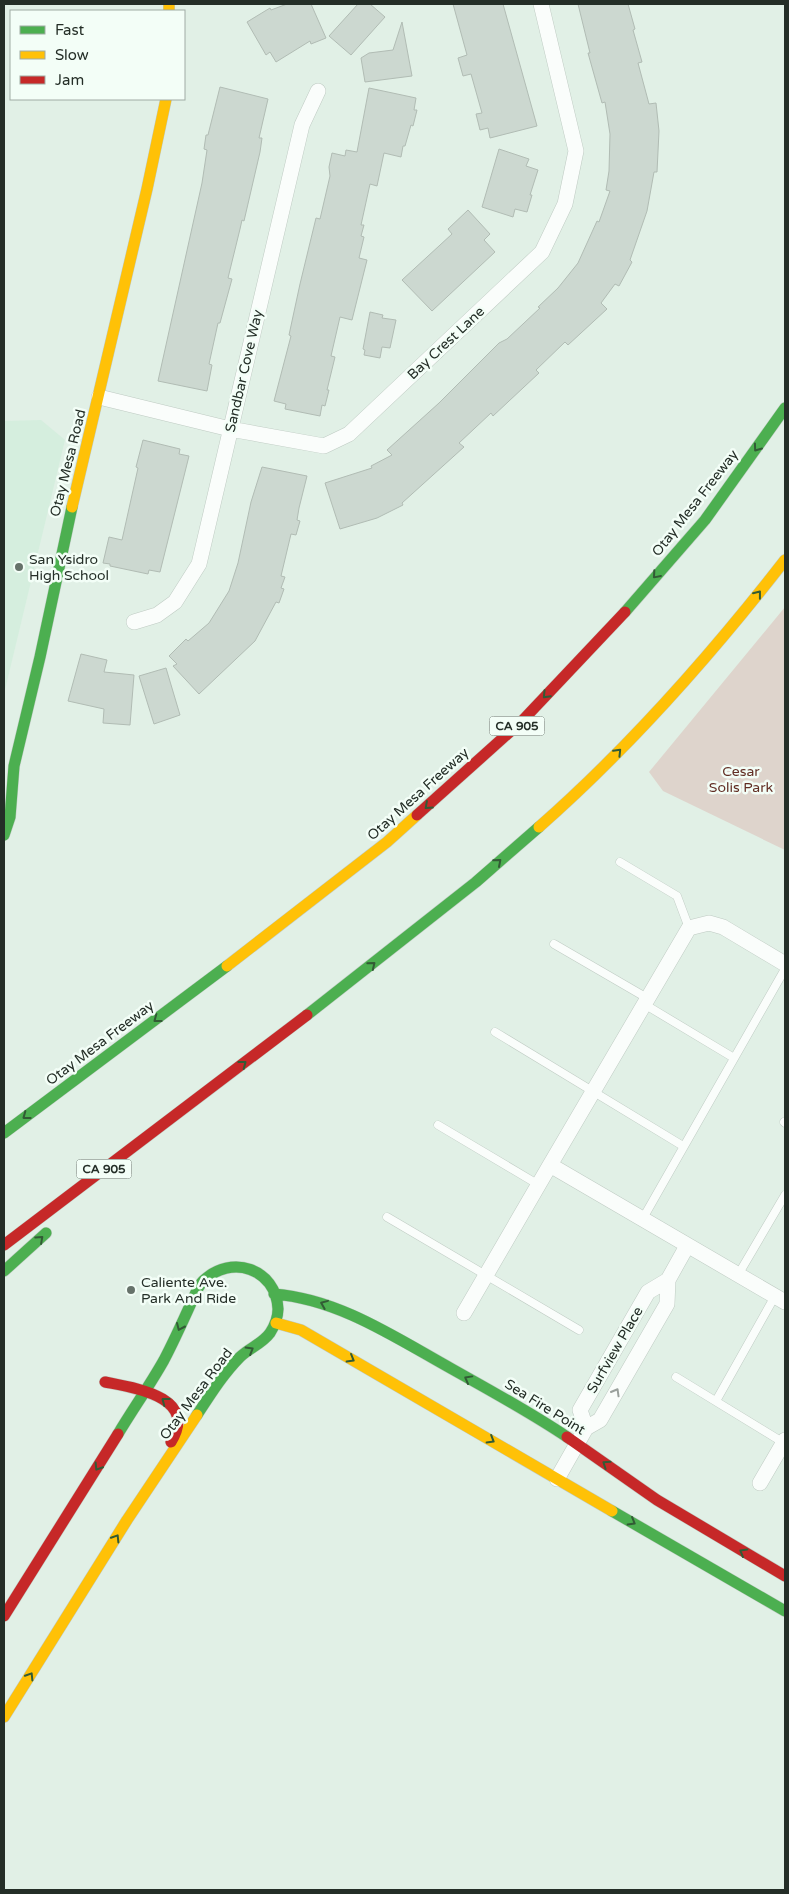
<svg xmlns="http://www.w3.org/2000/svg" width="789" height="1894" viewBox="0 0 789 1894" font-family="'Varela Round',sans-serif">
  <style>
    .built { fill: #d5eede }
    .green { fill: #ded4cc }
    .building { fill: #ccd8d0; stroke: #b1bcb4 }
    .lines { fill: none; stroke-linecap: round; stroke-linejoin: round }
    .lane-casing { stroke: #bfcbc3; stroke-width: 9 }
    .street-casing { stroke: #bfcbc3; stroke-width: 16 }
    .fast-casing { stroke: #bfcbc3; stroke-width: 12 }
    .slow-casing { stroke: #bfcbc3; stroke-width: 12 }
    .jam-casing { stroke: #bfcbc3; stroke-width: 12 }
    .lane { stroke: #fafdfb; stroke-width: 8 }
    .street { stroke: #fafdfb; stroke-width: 15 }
    .fast { stroke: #4caf50; stroke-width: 11 }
    .slow { stroke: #ffc107; stroke-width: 11 }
    .jam { stroke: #c62828; stroke-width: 11 }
    .oneway { stroke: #325b35 }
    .oneway2 { stroke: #9aa09c }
    .poi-dot { fill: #66726a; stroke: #f3fef7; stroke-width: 2 }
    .labels { text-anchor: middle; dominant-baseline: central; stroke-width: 5; stroke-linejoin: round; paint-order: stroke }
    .shield { fill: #f3fef7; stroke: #626c65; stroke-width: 1 }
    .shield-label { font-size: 12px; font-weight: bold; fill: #242e27 }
    .street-label { font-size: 14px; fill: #242e27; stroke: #f3fef7 }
    .poi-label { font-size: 14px; fill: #242e27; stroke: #f3fef7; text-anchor: start }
    .park-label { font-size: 14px; fill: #622e24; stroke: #f3fef7 }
  </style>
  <rect width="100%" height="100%" fill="#e1f0e6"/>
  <path class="built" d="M41 420 65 440 4 694V421Z"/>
  <path class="green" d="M785 607V850L663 791 649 772Z"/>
  <path class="building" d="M287 4H311L326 38 311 44 310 41 276 62 270 52 266 55 247 22 270 8 271 10Z
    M358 4H370L385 17 351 55 329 36Z
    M453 4H503L537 126 490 138 488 128 480 130 476 114 482 113 471 74 463 76 458 58 467 55Z
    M578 4H628L635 29 633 30 642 62 638 63 649 104 656 103 659 131 657 172H654L647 211 630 260 632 262 619 286 615 284 601 303 607 309 568 345 565 342 536 370 539 373 493 416 491 413 459 443 464 447 402 503 403 505 377 518 340 529 325 483 372 468 371 466 392 455 387 450 439 403 499 343 507 339 540 308 538 307 558 288 578 263 597 221 599 222 610 191 606 190 609 171 610 134 605 102 602 103 588 53H590Z
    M402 22 412 76 365 82 361 58 369 53 393 50Z
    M220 87 268 99 259 138H262L260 152 244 221 242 220 240 229 228 278 232 279 220 323H218L209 364 212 365 207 391 158 381 202 183 207 150 204 149 206 135H208Z
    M369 88 416 98 414 110H417L413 126 411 125 405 146H403L401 157 384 153 377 186 370 184 361 225H364L361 236 364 237 359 258 367 260 352 320 340 317 331 356 335 357 327 390H329L325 406 322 405 320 416 285 409 286 404 274 401 291 336 289 335 300 284 316 218 320 219 330 176 329 167 332 153 345 156 346 150 357 152Z
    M499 149 529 159 526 166 538 170 530 195H532L527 212 515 209 513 217 482 207Z
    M468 210 490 234 484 240 495 252 432 311 402 280 452 234 448 229Z
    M370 312 383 315 382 318 396 320 390 348 382 347 380 358 364 355 365 350 363 349Z
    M143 440 180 449 179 454 189 456 160 572 149 570 148 574 110 566V564L103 563 109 537 122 540 138 468 136 467Z
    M262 467 307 476 299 508 297 520 300 521 296 535 291 534 281 576 285 577 281 588 284 589 279 603 276 602 255 641 199 694 173 666 177 664 169 656 186 639 188 641 209 623 229 591 238 563 251 502Z
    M81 654 107 660 104 672 134 675 130 725 103 723 104 709 68 701Z
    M166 668 180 715 154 724 139 676Z"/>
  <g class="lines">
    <defs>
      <path id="lane" d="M620 862 677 896 689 928
        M554 944 647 998
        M644 1004 734 1058
        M495 1032 683 1146
        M784 1122 785 1123
        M438 1125 539 1185
        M387 1217 579 1330
        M642 1220 785 969
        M738 1275 785 1195
        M676 1377 784 1443
        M716 1401 775 1296"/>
      <path id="street" d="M99 397 230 429 324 446 349 434 542 252 565 204 576 151 541 4
        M134 622 157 615 175 602 199 564 302 125 318 91
        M785 964 723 927 709 923 689 928 550 1165 785 1302
        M464 1313 550 1165
        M586 1428 580 1410 648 1292 668 1280
        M557 1479 586 1428 600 1420 667 1304 668 1280 687 1246
        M760 1483 785 1440"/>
      <path id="fast" d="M625 612 705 520 785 408
        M4 835 10 817 14 766 40 657 72 507
        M307 1015 476 882 539 827
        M4 1133 227 966
        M4 1271 46 1233
        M274 1294C339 1299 396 1338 452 1369 491 1391 530 1412 567 1437
        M118 1434C133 1409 150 1385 164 1360 174 1341 183 1321 192 1301 195 1295 198 1286 203 1281 231 1254 276 1268 278 1309 278 1317 274 1327 270 1333 262 1344 249 1348 240 1357 223 1374 210 1395 197 1415
        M612 1511 785 1611"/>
      <path id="slow" d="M169 4V11
        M72 507 147 189 166 99
        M539 827C630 747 711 655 785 560
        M227 966 387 842 417 815
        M276 1323 301 1330 612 1511
        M4 1717 127 1520 197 1415"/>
      <path id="jam" d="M417 815 522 721 625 612
        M4 1245 307 1015
        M105 1382C135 1388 199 1397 171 1442
        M567 1437 657 1500 785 1576
        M4 1616 118 1434"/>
    </defs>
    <use href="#lane" class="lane-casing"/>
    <use href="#street" class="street-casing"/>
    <use href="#fast" class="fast-casing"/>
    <use href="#slow" class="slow-casing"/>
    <use href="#jam" class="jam-casing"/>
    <use href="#lane" class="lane"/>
    <use href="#street" class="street"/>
    <use href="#fast" class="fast"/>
    <use href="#slow" class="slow"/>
    <use href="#jam" class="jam"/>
  </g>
  <defs><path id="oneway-chevron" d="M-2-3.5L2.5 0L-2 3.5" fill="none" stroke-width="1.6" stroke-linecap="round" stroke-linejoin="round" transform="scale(1.25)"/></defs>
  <g class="oneway">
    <use href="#oneway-chevron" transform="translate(757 448) rotate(126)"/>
    <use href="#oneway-chevron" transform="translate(656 575) rotate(131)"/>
    <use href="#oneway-chevron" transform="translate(758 594) rotate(-52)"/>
    <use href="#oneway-chevron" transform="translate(546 695) rotate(134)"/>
    <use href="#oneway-chevron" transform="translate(618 752) rotate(-46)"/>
    <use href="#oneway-chevron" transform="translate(428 806) rotate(138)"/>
    <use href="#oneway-chevron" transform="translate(498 862) rotate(-41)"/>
    <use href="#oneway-chevron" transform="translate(372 965) rotate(-39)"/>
    <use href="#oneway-chevron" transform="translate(157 1019) rotate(143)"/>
    <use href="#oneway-chevron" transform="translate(243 1064) rotate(-37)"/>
    <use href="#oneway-chevron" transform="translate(26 1116) rotate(143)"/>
    <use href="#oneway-chevron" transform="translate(40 1239) rotate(-42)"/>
    <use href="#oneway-chevron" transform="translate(324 1304) rotate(-158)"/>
    <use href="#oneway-chevron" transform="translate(180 1327) rotate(114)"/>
    <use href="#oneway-chevron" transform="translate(250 1350) rotate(-31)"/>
    <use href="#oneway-chevron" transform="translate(351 1359) rotate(30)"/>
    <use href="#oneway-chevron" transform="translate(468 1379) rotate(-151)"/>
    <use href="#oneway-chevron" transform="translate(165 1401) rotate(-143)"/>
    <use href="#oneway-chevron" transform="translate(491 1440) rotate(31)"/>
    <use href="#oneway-chevron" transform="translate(606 1464) rotate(-146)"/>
    <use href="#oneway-chevron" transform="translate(98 1467) rotate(122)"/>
    <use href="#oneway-chevron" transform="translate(632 1522) rotate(30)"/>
    <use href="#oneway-chevron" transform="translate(116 1538) rotate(-58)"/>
    <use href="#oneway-chevron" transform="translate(743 1552) rotate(-150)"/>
    <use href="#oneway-chevron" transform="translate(30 1676) rotate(-58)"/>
  </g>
  <use class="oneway2" href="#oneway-chevron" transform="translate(616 1392) rotate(-60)"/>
  <g class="poi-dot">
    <circle cx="19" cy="567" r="5"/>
    <circle cx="131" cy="1290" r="5"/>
  </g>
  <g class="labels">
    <g class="shield">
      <rect x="489.5" y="716.5" width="55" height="19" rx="4"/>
      <rect x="76.5" y="1159.5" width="55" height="19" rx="4"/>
    </g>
    <g class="shield-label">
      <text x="517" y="726">CA 905</text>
      <text x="104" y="1169">CA 905</text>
    </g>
    <g class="street-label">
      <text transform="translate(446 343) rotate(-43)">Bay Crest Lane</text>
      <text transform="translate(244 371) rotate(-77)">Sandbar Cove Way</text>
      <text transform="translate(68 463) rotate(-76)">Otay Mesa Road</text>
      <text transform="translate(695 503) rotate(-52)">Otay Mesa Freeway</text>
      <text transform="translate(418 794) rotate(-42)">Otay Mesa Freeway</text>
      <text transform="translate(100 1043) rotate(-37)">Otay Mesa Freeway</text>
      <text transform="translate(615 1350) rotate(-60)">Surfview Place</text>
      <text transform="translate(196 1394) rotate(-53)">Otay Mesa Road</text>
      <text transform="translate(545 1407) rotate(32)">Sea Fire Point</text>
    </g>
    <g class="poi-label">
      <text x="29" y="559">San Ysidro<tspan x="29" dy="16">High School</tspan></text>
      <text x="141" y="1282">Caliente Ave.<tspan x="141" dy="16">Park And Ride</tspan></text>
    </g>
    <g class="park-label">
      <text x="741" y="771">Cesar<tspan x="741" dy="16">Solis Park</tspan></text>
    </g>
  </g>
  <rect width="789" height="1894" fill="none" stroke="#242e27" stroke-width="10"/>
  <rect x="10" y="10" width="175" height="90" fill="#f3fef7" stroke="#a0aba4"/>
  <rect x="20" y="26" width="25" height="8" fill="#4caf50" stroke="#a0aba4"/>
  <text x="55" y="35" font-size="15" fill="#242e27">Fast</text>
  <rect x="20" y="51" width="25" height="8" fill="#ffc107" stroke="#a0aba4"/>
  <text x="55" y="60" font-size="15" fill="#242e27">Slow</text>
  <rect x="20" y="76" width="25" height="8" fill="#c62828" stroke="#a0aba4"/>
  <text x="55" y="85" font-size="15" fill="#242e27">Jam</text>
</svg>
